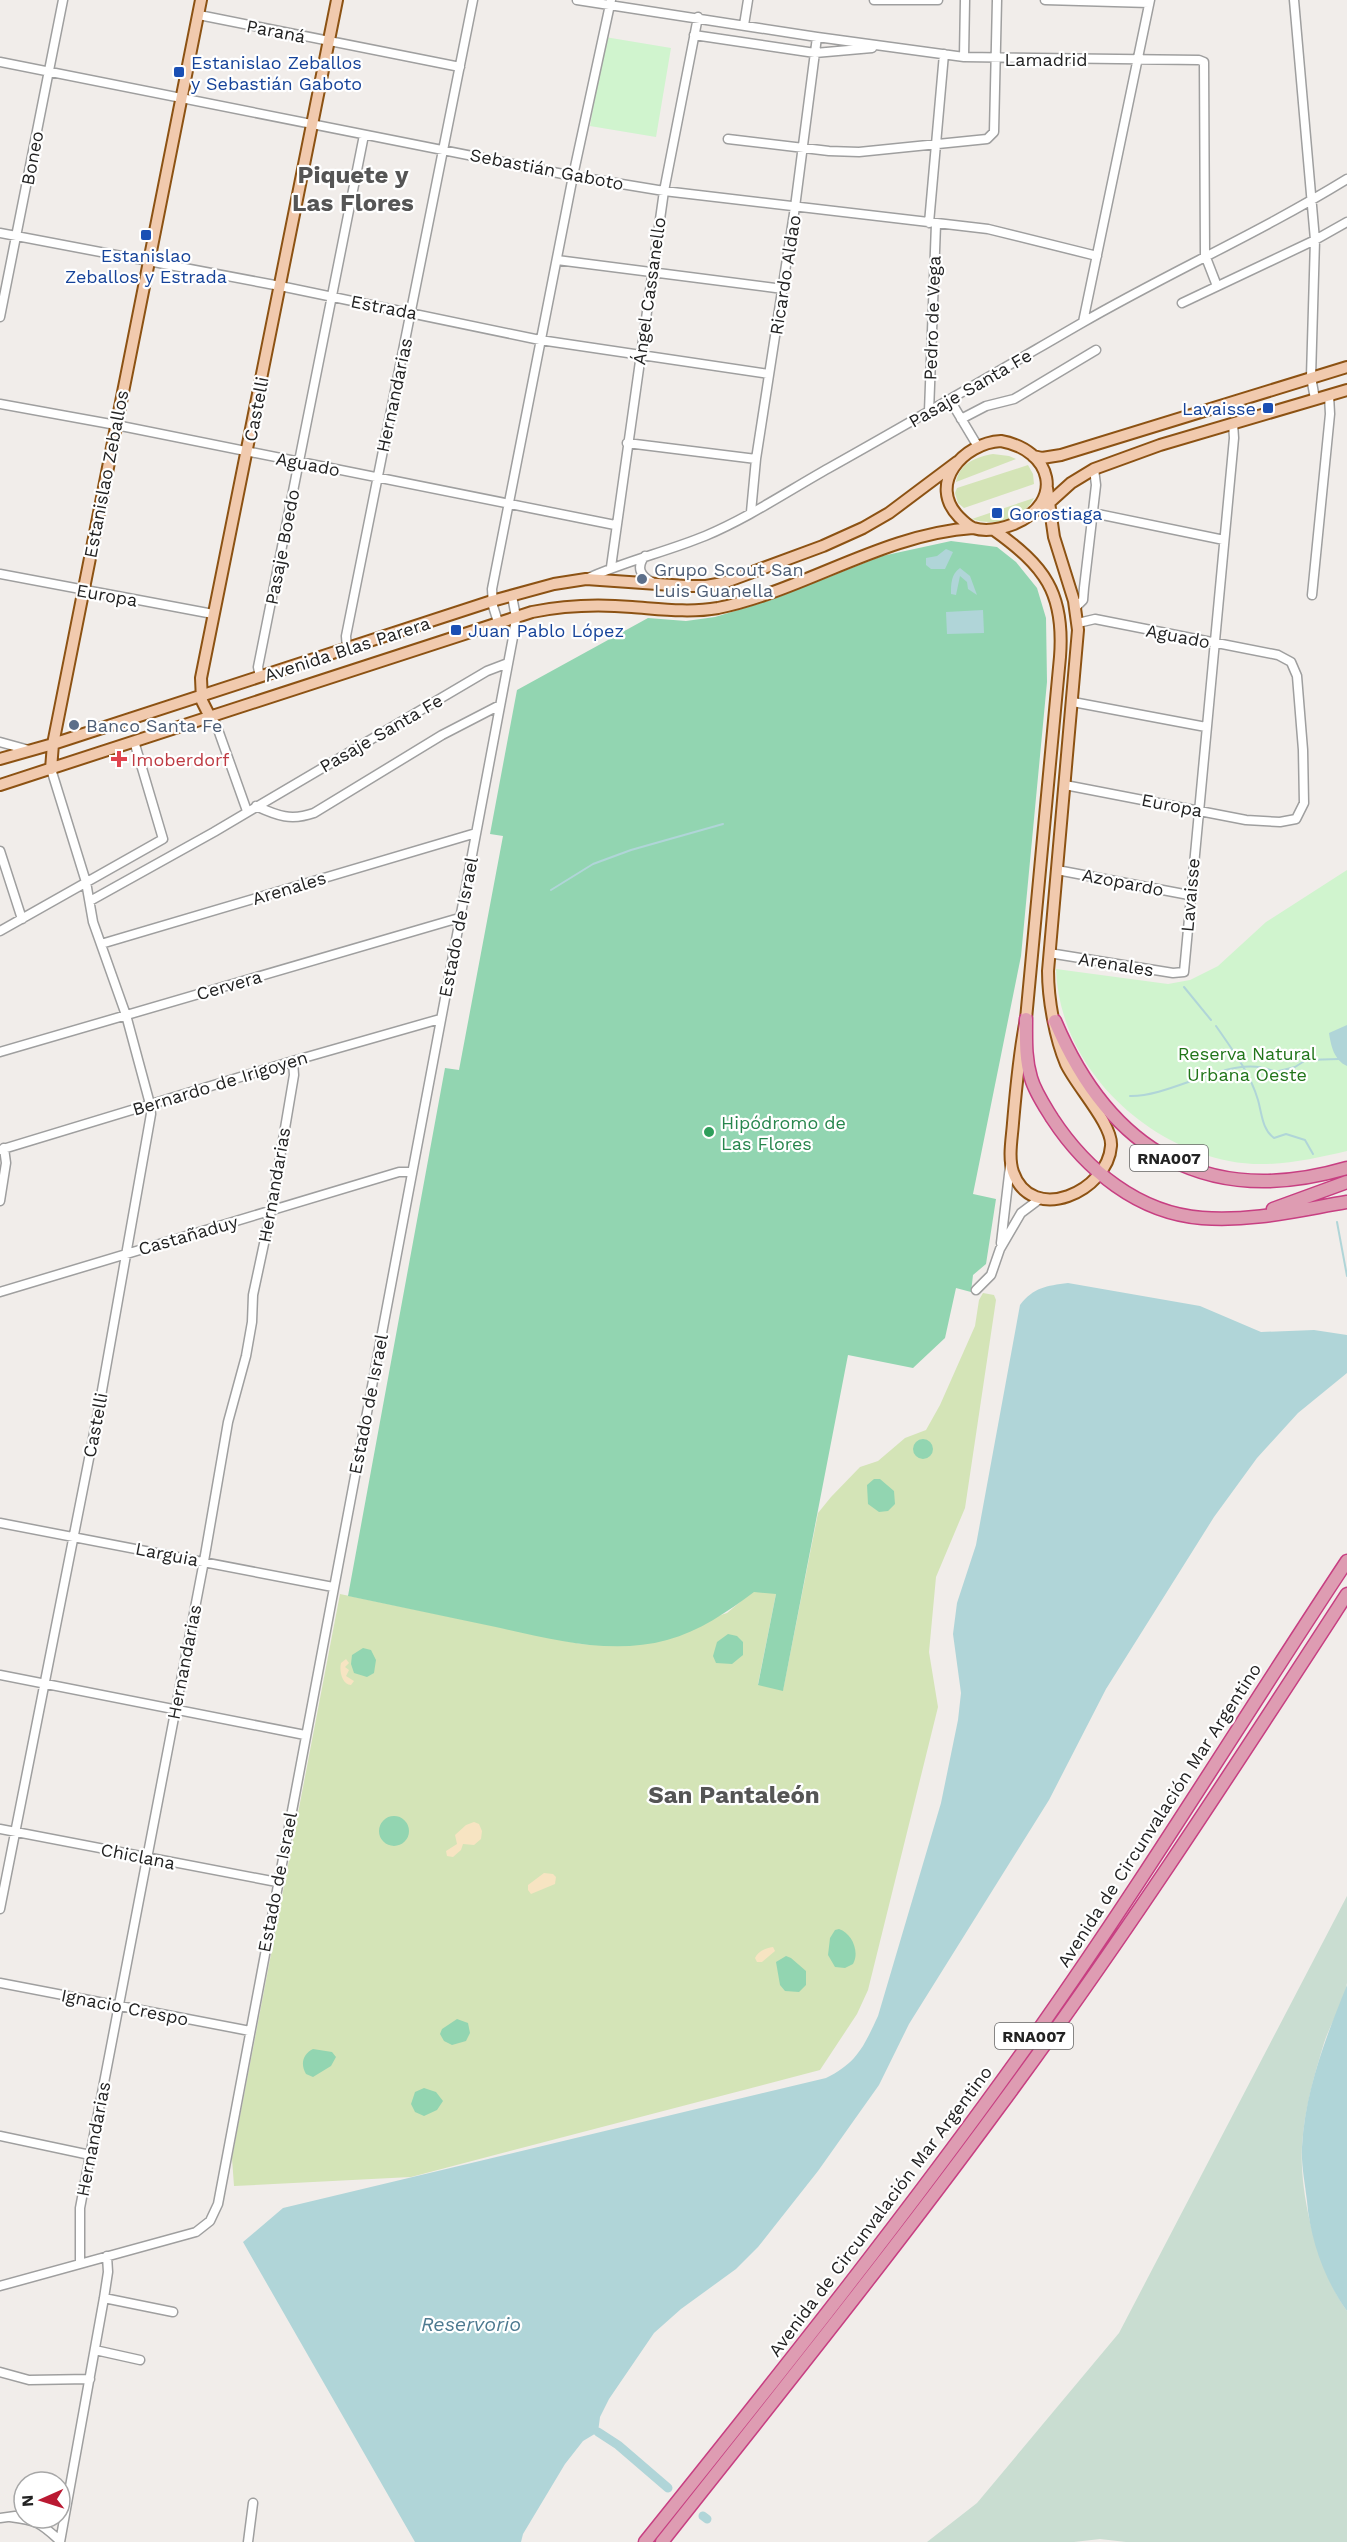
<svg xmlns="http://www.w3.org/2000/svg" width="1347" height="2542" viewBox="0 0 1347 2542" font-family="'Work Sans',sans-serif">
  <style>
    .grass { fill: #d4e4b7 }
    .wetland { fill: #c9ddd1 }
    .sand { fill: #f7e4c2 }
    .park { fill: #d0f4ce }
    .pitch { fill: #92d5b1 }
    .water { fill: #b0d5d8 }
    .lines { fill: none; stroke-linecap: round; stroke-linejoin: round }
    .stream { stroke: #b0d5d8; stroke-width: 2 }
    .canal { stroke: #b0d5d8; stroke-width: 9 }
    .minor-casing { stroke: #9f9f9f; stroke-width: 11 }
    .major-casing { stroke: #8c5213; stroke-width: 14 }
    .highway-casing { stroke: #c73f82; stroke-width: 15 }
    .minor { stroke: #fff; stroke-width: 8 }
    .major { stroke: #f1caae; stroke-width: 10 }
    .highway { stroke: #de9cb2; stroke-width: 12 }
    .transit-dot { fill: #1a4fb4; stroke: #fff; stroke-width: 2 }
    .service-dot { fill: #5c6f8a; stroke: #fff; stroke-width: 2 }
    .health-dot { fill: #e0444e; stroke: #fff; stroke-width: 2 }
    .leisure-dot { fill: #2e9e5b; stroke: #fff; stroke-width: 2 }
    .labels { text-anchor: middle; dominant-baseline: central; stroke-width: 4.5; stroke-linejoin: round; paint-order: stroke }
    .shield { fill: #fff; stroke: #646464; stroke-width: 1.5 }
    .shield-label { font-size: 16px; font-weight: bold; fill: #222 }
    .street-label { font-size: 18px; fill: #222; stroke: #fff }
    .transit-label { font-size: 18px; fill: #164399; stroke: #fff; text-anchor: start }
    .service-label { font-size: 18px; fill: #4e5e75; stroke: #fff; text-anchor: start }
    .health-label { font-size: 18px; fill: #be3a42; stroke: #fff; text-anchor: start }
    .park-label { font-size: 18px; fill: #21751a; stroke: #fff }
    .leisure-label { font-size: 18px; fill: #27864d; stroke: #fff; text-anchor: start }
    .water-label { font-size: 20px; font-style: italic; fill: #4e7a90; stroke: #fff }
    .district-label { font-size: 24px; font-weight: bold; fill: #555; stroke: #fff }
  </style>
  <rect width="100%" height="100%" fill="#f1edea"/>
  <path class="grass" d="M993 454 1009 456 1016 459 956 482C960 463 976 457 993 454Z
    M1028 465 1033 474 1034 484 964 508 958 503 955 493 957 488Z
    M1034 498C1024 519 993 527 972 519Z
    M983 1293 994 1295 996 1300 965 1508 936 1577 929 1652 938 1707 868 1990 857 2014 820 2070 411 2177 234 2186 232 2158 340 1594 581 1644 625 1646 727 1613 766 1580 776 1594 758 1684 783 1690 818 1513 831 1497 860 1467 878 1461 905 1438 926 1430 940 1405 975 1326 979 1300Z"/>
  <path class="wetland" d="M1347 1896C1347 1925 1347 1956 1347 1983 1344 2004 1330 2024 1324 2043 1314 2076 1304 2111 1302 2146 1299 2195 1318 2271 1347 2311V2542H1126L1100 2539 1074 2542H927L977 2503 1119 2333Z"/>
  <path class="sand" d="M346 1659 349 1663 345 1667 349 1670 346 1676 354 1681 351 1685C342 1684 339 1671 341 1663Z
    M474 1822 479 1824 482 1831 481 1839 474 1845 463 1844 461 1850 453 1857 447 1856 446 1851 457 1844 455 1835 466 1825Z
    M544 1873 553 1874 556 1877 555 1884 531 1894 528 1890V1885Z
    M773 1947 775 1951 762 1962H757L755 1958C758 1951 766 1948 773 1947Z"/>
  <path class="park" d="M605 37 671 48 656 137 590 126Z
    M1347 870V1151C1309 1160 1268 1169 1229 1161 1139 1143 1059 1063 1056 969L1168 984 1190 980 1218 966 1266 922Z"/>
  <path class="pitch" d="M951 541 997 547 1016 562 1037 588 1046 618 1047 682 1021 956 973 1194 996 1199 986 1264 973 1275 971 1292 956 1288 945 1338 913 1368 848 1355 783 1691 758 1685 776 1594 754 1592C727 1612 700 1631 667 1640 609 1656 548 1638 491 1626 443 1616 396 1606 348 1596L445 1068 459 1070 503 836 490 834 517 690 648 618 686 621 715 617 771 600 882 556Z
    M913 1449a10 10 0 1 1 20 0a10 10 0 1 1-20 0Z
    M874 1479H880L894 1491 895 1504 888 1511 879 1512 868 1504 867 1485Z
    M728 1634 737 1636 743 1642V1655L732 1664 716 1663 713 1656 717 1642Z
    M363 1648 371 1650 376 1660 374 1673 367 1677 354 1673 351 1664 352 1655Z
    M379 1831a15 15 0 1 1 30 0a15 15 0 1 1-30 0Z
    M839 1929C852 1933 860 1952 853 1964L845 1968 835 1967 828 1955 830 1938 835 1930Z
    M786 1956 791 1958 806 1971V1985L799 1992 785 1991 780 1985 776 1962Z
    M457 2019 468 2023 470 2033 466 2041 452 2045 444 2041 440 2034 442 2029Z
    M313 2049 332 2052 336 2057 331 2066 313 2077 306 2074C300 2064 303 2054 313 2049Z
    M424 2088 436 2092 443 2101 437 2110 424 2116 415 2112 411 2104 415 2092Z"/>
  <path class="water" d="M946 549 953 552 945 569H931L926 565V558L937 556Z
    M960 568 970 576 977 595 968 589 967 582 960 576 956 595 951 594C951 584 951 574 960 568Z
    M983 610 984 633 947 634 946 612Z
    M1347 1025V1066C1334 1060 1331 1046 1329 1033Z
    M1068 1283 1200 1306 1261 1332 1314 1330 1347 1335V1373L1298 1413 1257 1458 1214 1517 1106 1689 1049 1800 909 2024 879 2085 818 2171 758 2247 736 2269 681 2309 654 2333 609 2399 600 2417 598 2432 583 2441 565 2464 523 2534 521 2542H415L243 2242 283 2208 826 2078C857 2063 864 2046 878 2016L941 1803 958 1720 961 1693 953 1634 957 1603 976 1545 1020 1305C1034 1287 1046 1286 1068 1283Z
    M1347 1985V2311C1325 2281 1310 2239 1307 2201 1305 2183 1301 2165 1302 2147 1305 2090 1326 2037 1347 1985Z"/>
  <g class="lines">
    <path class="stream" d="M551 890 593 864 631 850 723 824
      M1184 987 1211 1020
      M1216 1026C1232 1049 1250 1073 1258 1100 1262 1114 1262 1129 1274 1138L1286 1134 1305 1140 1313 1154
      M1130 1096C1174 1097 1235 1051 1275 1072L1295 1067 1306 1060 1339 1059
      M1337 1222 1347 1276"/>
    <path class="canal" d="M598 2432 618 2445 668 2488
      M703 2516 707 2519"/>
    <defs>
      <path id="minor" d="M577 0 817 37 964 57 1199 60 1204 62 1205 255 1217 286
        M874 0H938
        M1045 0 1149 3
        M1294 0 1315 240 1311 377 1315 399
        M199 15 460 67
        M744 25 748 0
        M694 35 815 53 872 48
        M964 57 965 0
        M0 62 573 176 664 191 988 229 1097 256
        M728 139 829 151 859 152 987 139 994 132 997 0
        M929 223 944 54
        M0 233 280 286 540 340 769 374
        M557 260 783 289
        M1182 303 1315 240 1347 222
        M0 317 63 0
        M1083 322 1150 0
        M950 400 977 445
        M0 404 116 425 615 525
        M929 412 936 224
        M961 419 986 406 1014 399 1096 350
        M627 443 756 459
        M751 512 756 459 795 207 817 37
        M1093 513 1224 540
        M645 556C636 567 640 576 652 582
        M611 567 664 191 698 17
        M0 574 213 614
        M586 579C625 561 666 552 705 536 748 518 788 491 829 468 913 421 997 372 1080 324 1168 273 1261 232 1347 179
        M1312 595 1330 414 1329 395
        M1076 607 1083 600 1084 588 1096 485 1094 469
        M498 622 493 606 492 589 573 176 611 0
        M347 649 346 636 473 0
        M260 677 258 667 364 135
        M1073 702 1206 727
        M210 717 216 724 247 811
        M0 742 29 750
        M1065 785 1246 820 1280 822 1296 819 1304 803 1303 750 1297 676 1291 662 1278 655 1095 619 1078 623
        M256 806C278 816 291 821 314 813L442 735 500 705
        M0 851 22 919
        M1057 870 1189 895
        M90 901 214 832 487 671 508 663
        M0 931 163 839 134 741
        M101 944 476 833
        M1049 953 1173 973 1184 972 1234 438 1233 423
        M0 1052 459 918
        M0 1150 293 1061 440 1019
        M0 1201 6 1163 4 1148
        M1001 1243 1010 1166
        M976 1290 991 1275 1000 1249 1021 1213 1041 1198
        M0 1292 399 1172H411
        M0 1523 333 1587
        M0 1675 305 1735
        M0 1829 277 1882
        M0 1909 98 1413 151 1114 150 1104 126 1015 93 922 86 882 51 769
        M0 1983 250 2031
        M0 2136 90 2155
        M80 2263V2208L204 1561 228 1422 246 1356 252 1322 253 1295 271 1211 294 1075 293 1061
        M0 2286 196 2232 210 2221 218 2204 514 632 516 617 512 596
        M104 2298 173 2312
        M95 2350 140 2360
        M0 2372 29 2380 90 2379
        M10 2517C36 2520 41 2523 60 2541
        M0 2518 15 2516
        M60 2542 104 2298 108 2272 107 2256
        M248 2542 253 2503"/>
      <path id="major" d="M1001 441C1052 450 1066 502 1014 524 1001 529 986 532 973 528 968 526 963 521 959 517 927 484 963 443 1001 441Z
        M1033 456 1042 458 1061 455 1347 367
        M1038 509 1050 502 1071 483 1094 469 1160 445 1347 390
        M994 530C1044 566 1065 592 1060 657L1026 1019C1019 1053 1016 1088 1013 1123 1012 1138 1008 1157 1013 1172 1032 1226 1108 1191 1111 1146 1113 1125 1077 1087 1066 1064 1055 1038 1048 999 1048 971L1078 630 1074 601 1054 537 1047 488
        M210 717 202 701 201 678 337 0
        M0 759 53 744 492 601 554 584 586 579 686 586H706L723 583 823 546 863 528 889 513 957 462
        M51 769 53 744 201 0
        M0 785 532 612C566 605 598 604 632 607 660 609 689 613 718 608 805 590 883 534 973 528"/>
      <path id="highway" d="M1026 1019C1026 1039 1025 1058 1031 1078 1035 1092 1044 1105 1052 1118 1086 1170 1138 1213 1202 1218 1251 1222 1299 1210 1347 1202
        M1055 1021C1110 1151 1207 1209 1347 1168
        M1273 1209 1347 1182
        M645 2542C779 2375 913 2207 1037 2032 1145 1879 1243 1718 1347 1561
        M662 2542C775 2399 889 2257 997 2110 1121 1943 1234 1768 1347 1594"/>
    </defs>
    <use href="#minor" class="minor-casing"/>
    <use href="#major" class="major-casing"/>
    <use href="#highway" class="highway-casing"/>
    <use href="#minor" class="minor"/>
    <use href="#major" class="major"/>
    <use href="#highway" class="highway"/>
  </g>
  <g class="transit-dot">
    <rect x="173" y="66" width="12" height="12" rx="3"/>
    <rect x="140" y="229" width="12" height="12" rx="3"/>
    <rect x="1262" y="402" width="12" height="12" rx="3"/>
    <rect x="991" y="507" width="12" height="12" rx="3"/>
    <rect x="450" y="624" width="12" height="12" rx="3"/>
  </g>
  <g class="service-dot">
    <circle cx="642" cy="579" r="6"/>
    <circle cx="74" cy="725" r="6"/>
  </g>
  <path class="health-dot" d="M116 750h6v6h6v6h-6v6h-6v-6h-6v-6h6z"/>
  <circle class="leisure-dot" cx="709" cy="1132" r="6"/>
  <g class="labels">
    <g class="shield">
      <rect x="1130" y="1145" width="78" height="26" rx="4.5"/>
      <rect x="995" y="2023" width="78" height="26" rx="4.5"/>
    </g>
    <g class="shield-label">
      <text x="1169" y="1158">RNA007</text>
      <text x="1034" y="2036">RNA007</text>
    </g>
    <g class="street-label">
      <text transform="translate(276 31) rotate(11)">Paraná</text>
      <text x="1046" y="59">Lamadrid</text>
      <text transform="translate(32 158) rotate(-79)">Boneo</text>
      <text transform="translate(547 169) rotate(11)">Sebastián Gaboto</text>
      <text transform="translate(785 275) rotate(-81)">Ricardo Aldao</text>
      <text transform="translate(649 291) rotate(-82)">Ángel Cassanello</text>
      <text transform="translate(384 307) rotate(11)">Estrada</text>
      <text transform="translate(932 318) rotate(-88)">Pedro de Vega</text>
      <text transform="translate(970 388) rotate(-30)">Pasaje Santa Fe</text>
      <text transform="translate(394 395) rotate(-78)">Hernandarias</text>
      <text transform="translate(256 409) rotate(-79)">Castelli</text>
      <text transform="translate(308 464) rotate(11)">Aguado</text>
      <text transform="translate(106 474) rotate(-79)">Estanislao Zeballos</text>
      <text transform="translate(282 547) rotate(-79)">Pasaje Boedo</text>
      <text transform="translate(107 595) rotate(10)">Europa</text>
      <text transform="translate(1178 636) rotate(11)">Aguado</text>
      <text transform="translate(347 649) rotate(-18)">Avenida Blas Parera</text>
      <text transform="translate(381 733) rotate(-30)">Pasaje Santa Fe</text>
      <text transform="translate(1172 805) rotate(11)">Europa</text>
      <text transform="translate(1123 882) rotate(11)">Azopardo</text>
      <text transform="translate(289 888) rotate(-17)">Arenales</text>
      <text transform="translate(1190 895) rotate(-85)">Lavaisse</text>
      <text transform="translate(458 927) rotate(-79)">Estado de Israel</text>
      <text transform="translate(1116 964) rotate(9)">Arenales</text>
      <text transform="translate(229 985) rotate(-16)">Cervera</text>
      <text transform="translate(220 1083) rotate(-17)">Bernardo de Irigoyen</text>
      <text transform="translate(274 1185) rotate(-80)">Hernandarias</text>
      <text transform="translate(188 1235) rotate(-16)">Castañaduy</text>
      <text transform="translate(368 1404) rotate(-79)">Estado de Israel</text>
      <text transform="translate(95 1425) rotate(-79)">Castelli</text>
      <text transform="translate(167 1554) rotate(11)">Larguia</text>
      <text transform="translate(184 1662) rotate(-79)">Hernandarias</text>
      <text transform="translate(1159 1815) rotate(-57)">Avenida de Circunvalación Mar Argentino</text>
      <text transform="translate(138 1856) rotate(11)">Chiclana</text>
      <text transform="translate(277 1882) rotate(-79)">Estado de Israel</text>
      <text transform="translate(125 2007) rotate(11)">Ignacio Crespo</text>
      <text transform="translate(93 2139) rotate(-79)">Hernandarias</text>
      <text transform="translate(880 2211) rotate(-53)">Avenida de Circunvalación Mar Argentino</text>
    </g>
    <g class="transit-label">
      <text x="191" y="62">Estanislao Zeballos<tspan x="191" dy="21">y Sebastián Gaboto</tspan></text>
      <text x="146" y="255" text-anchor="middle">Estanislao<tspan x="146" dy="21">Zeballos y Estrada</tspan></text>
      <text x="1256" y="408" text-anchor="end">Lavaisse</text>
      <text x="1009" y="513">Gorostiaga</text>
      <text x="468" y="630">Juan Pablo López</text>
    </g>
    <g class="service-label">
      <text x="654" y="569">Grupo Scout San<tspan x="654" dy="21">Luis Guanella</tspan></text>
      <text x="86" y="725">Banco Santa Fe</text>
    </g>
    <g class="health-label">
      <text x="131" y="759">Imoberdorf</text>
    </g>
    <g class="park-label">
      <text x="1247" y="1053">Reserva Natural<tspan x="1247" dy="21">Urbana Oeste</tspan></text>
    </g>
    <g class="leisure-label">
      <text x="721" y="1122">Hipódromo de<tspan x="721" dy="21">Las Flores</tspan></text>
    </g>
    <g class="water-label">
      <text x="471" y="2324">Reservorio</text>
    </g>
    <g class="district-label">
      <text x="353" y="175">Piquete y<tspan x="353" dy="28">Las Flores</tspan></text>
      <text x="734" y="1795">San Pantaleón</text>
    </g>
  </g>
  <g transform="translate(42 2500) rotate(267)"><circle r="28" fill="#ffffff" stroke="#a7a7a7" stroke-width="1.5"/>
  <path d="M0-4.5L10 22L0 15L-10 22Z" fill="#ba1932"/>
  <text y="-9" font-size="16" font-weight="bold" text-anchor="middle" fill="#222222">N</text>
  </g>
</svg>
